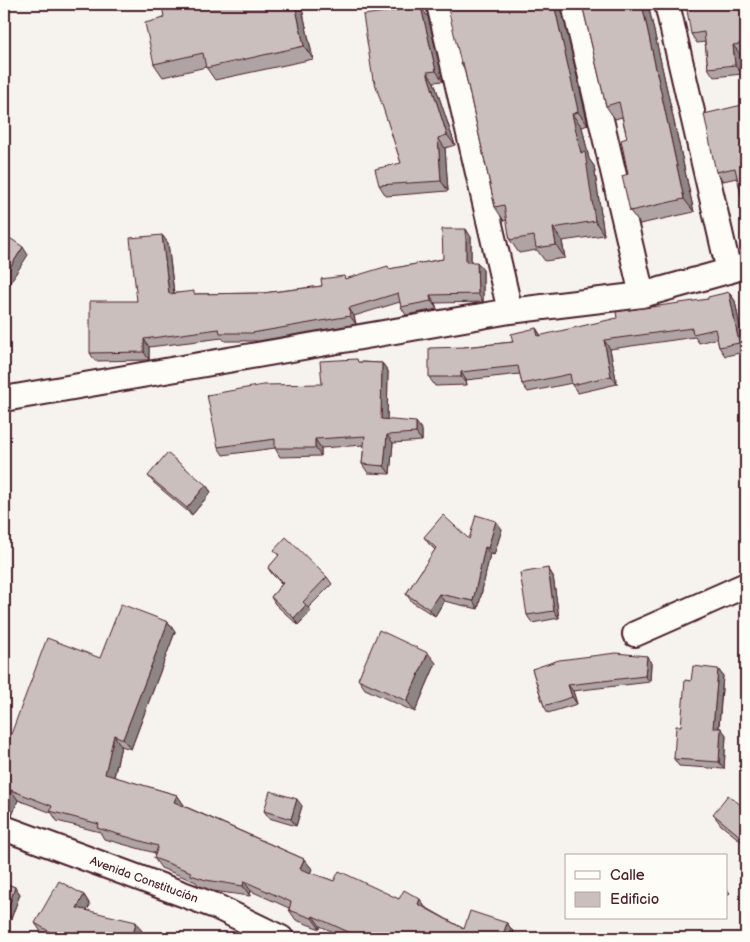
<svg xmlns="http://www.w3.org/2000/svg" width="750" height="942" viewBox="0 0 750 942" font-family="'Balsamiq Sans',sans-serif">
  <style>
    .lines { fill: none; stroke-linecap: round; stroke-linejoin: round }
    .street-casing { stroke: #4a1f2b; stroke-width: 28 }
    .street { stroke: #fdfcf7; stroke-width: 24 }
    .wall { fill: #afa4a3; stroke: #4a1f2b }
    .shaded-wall { fill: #8e8685; stroke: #4a1f2b }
    .building { fill: #cbbfbe; stroke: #4a1f2b }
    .labels { text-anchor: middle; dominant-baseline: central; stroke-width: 4.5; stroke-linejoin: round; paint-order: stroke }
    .street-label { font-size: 12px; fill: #4a1f2b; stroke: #fdfcf7 }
  </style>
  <rect width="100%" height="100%" fill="#f6f3ef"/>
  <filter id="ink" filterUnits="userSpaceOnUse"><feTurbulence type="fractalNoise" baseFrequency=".02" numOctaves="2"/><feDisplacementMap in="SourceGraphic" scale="10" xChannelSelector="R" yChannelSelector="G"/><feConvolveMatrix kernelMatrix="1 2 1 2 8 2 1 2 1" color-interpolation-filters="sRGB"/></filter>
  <g filter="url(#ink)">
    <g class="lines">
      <defs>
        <path id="street" d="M439 4 510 311
          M574 4 642 295
          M667 4 729 271
          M4 399 510 311 642 295 746 266
          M635 634 746 585
          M4 828 215 906 281 938"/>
      </defs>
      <use href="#street" class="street-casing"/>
      <use href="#street" class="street"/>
    </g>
    <path class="wall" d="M301 4 313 59 215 80 206 67 163 77 154 64 164 18Z
      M582 4H648L694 212 640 224 630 211 627 138 622 117 615 119 606 106Z
      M746 4V53L740 54 742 74 714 77 708 68 705 42 697 43 691 34Z
      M561 7 587 119 588 125 582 127 589 159 594 166 604 235 562 241 565 258 545 261 537 250 519 253 510 240 507 220 504 221 495 207 464 68 461 63Z
      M428 17 443 81 434 82 455 145 445 148 448 191 386 196 379 185 401 163 376 84 373 80Z
      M746 104 737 178 723 181 716 172Z
      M162 235 168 243 174 293 196 294 263 293 322 286 346 279 390 269 443 259 471 237V262L483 270V302L435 303 437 309 406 315 401 307 400 302 354 316 356 324 258 341H225L222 338 149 347V360L95 361 90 353 137 301Z
      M729 292 735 301 745 352 725 356 719 347 717 338 699 343 695 337 610 349 617 384 578 393 572 385V383L528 392 522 384 520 374 466 380 467 385 435 386 429 377 464 347 513 342 536 328 541 336 708 299Z
      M360 362 382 363 388 371 387 420 422 430V441L393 443 390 474 368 473 362 464 364 445 321 448V456L280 457 275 448 223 455 218 447 322 384Z
      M148 476 206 485 211 492 192 515 154 483Z
      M502 529 494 555 490 554 478 609 444 601 435 616 412 602 406 594 435 550 429 544 424 537 469 539Z
      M274 550 327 577 332 584 308 608 311 611 298 625 275 604 271 597 282 584 272 574 268 568 279 556Z
      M548 568 553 576 559 618 532 623 527 615Z
      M175 632 131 749 121 746 114 777 177 795 184 805V806L304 859 312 869 310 873 334 881 399 899 427 908 464 929 507 923 514 933 513 938H347L320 926V929L296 920 289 910V908L251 891 250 896 213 891 198 885 196 882 161 868 154 858 155 853 104 839 100 832 57 821 52 813 18 800 12 816H4V753L100 658Z
      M647 656 651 663 650 682 573 691 577 704 548 713 544 706 532 669Z
      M436 663 415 712 365 689 358 679Z
      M718 669 723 676 719 728H721L726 735 724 769 679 766 674 759 691 681Z
      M302 806 296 826 269 818 264 811Z
      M746 809V845L721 825 713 814Z
      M4 883 15 887 20 894 11 919 4 916Z
      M726 888 730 893 726 896Z
      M84 895 90 905 87 910 142 931 141 937 144 938H51L41 932 35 923Z"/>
    <path class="shaded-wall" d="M295 4H301L313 59 304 46Z
      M554 4H561V7L588 125 578 112Z
      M642 4H648L694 212 684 199Z
      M421 7 428 17 443 81 436 71Z
      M733 45 740 54 742 74 735 65Z
      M427 72 434 82 455 145 447 135Z
      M572 114 582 127 589 159 594 166 604 235 595 221Z
      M438 138 445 148 448 191 441 181Z
      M553 228 562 241 565 258 556 245Z
      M466 229 471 237V270L466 262Z
      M162 235 168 243 175 302 169 294Z
      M23 247 28 255 7 287 4 281V277Z
      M477 262 483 270V302L478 294Z
      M729 292 735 301 745 352 739 343Z
      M430 295 435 303 437 309 431 301Z
      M349 308 354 316 356 324 350 316Z
      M536 328 542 337 538 336Z
      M144 339 149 347V360L144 352Z
      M604 340 610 349 617 384 611 376Z
      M382 363 388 371 387 427 381 419Z
      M461 372 466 380 467 385 461 377Z
      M416 422 422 430V441L416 433Z
      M387 435 393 443 390 474 384 466Z
      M315 439 321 448V456L315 448Z
      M206 485 211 492 192 515 187 508Z
      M496 521 502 529 494 555 488 548Z
      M485 547 490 554 478 609 473 601Z
      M548 568 553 576 559 618 554 611Z
      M439 594 444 601 435 616 429 609Z
      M306 605 311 611 298 625 294 618Z
      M168 622 175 632 131 749 123 739Z
      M428 653 436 663 415 712 407 701Z
      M647 656 651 663 650 682 645 676Z
      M718 669 723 676 718 735 713 728Z
      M568 685 573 691 577 704 572 697Z
      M721 728 726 735 724 769 719 762Z
      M114 735 121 746 112 785 105 774Z
      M11 790 18 800 12 816 5 806Z
      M177 795 184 805 182 812 174 802Z
      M297 799 302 806 296 826 291 819Z
      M304 859 312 869 307 880 300 869Z
      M244 881 251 891 250 896 243 886Z
      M15 887 20 894 11 919 7 912Z
      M84 895 90 905 83 917 77 908Z
      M420 899 427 910 418 904Z
      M313 916 320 926V929L312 918Z
      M136 922 142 931 141 938 133 935Z
      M507 923 514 933 513 938H502Z"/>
    <path class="building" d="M162 4H295L304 46 206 68 203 53 154 64 145 23 164 18Z
      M447 4H554L577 106 578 112 572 114 581 153 585 152 595 221 553 228 556 245 536 248 534 236 510 240 504 205 495 207 463 63H461Z
      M582 4H642L684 199 630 211 622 176 628 174 621 140 627 138 619 102 606 106Z
      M686 4H746V43L733 45 735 65 708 68 704 32 691 34Z
      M421 7 436 71 427 72 447 135 438 138 441 181 379 185 375 169 401 163 374 80H373L363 15Z
      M746 104V217L735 168 716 172 704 114Z
      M442 229H466V262H477L478 294 430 295 431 301 401 307 398 293 349 308 350 316 252 333H220L219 329 144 339V352L90 353V301H137L130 238 162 235 169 294 194 291V294L263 293 322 286 321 279 344 276 345 279 388 266 389 269 443 259Z
      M4 234 23 247 4 277Z
      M729 292 739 343 719 347 715 329 693 334 692 328 604 340 611 376 572 385 570 374 522 384 518 366 461 372V377H429V348L464 347 513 342 511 334 536 328 538 336 617 318 616 312 708 299V297Z
      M357 359 358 362 382 363 381 419 416 422V433L387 435 384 466 362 464 365 436 315 439V448H275V439L218 447 207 395 263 385 322 384 320 361Z
      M167 453 206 485 187 508 148 476Z
      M746 494V524L741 495Z
      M443 515 469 539 476 515 496 521 488 548 485 547 473 601 439 594 429 609 406 594 436 548 424 537Z
      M286 537 327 577 303 602 306 605 294 618 271 597 283 583 268 568 279 555 274 550Z
      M548 568 554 611 527 615 520 573Z
      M121 604 168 622 123 739 114 735 105 774 177 795 174 802 304 859 300 869 334 881 339 871 399 899 404 890 420 899 418 904 464 929 470 911 507 923 502 938H362L313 916 312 918 289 910 291 902 244 881 243 886 206 880 191 875V872L154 858 158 846 97 828 99 824 50 811 52 806 11 790 5 806H4V753L47 638 100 658Z
      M379 630 428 653 407 701 358 679Z
      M616 653 647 656 645 676 568 685 572 697 544 706 532 669 559 660Z
      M693 666 718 669 713 728H721L719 762 674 759 676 726H681L685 680 691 681Z
      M270 791 297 799 291 819 264 811Z
      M728 795 746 809V841L713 814Z
      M59 881 84 895 77 908 136 922 133 935 144 938H60L35 923Z
      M4 883 15 887 7 912 4 911Z"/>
  </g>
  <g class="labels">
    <g class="street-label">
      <text transform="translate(144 880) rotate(20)">Avenida Constitución</text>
    </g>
  </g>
  <rect width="750" height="942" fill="none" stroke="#fdfcf7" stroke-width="20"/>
  <rect x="10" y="10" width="730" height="922" fill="none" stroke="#4a1f2b" stroke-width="2" filter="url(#ink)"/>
  <rect x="565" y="854" width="162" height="65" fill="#fdfcf7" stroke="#b5a4a5"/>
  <rect x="575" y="871" width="25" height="8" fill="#fdfcf7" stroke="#b5a4a5"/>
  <text x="610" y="880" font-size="15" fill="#4a1f2b">Calle</text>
  <rect x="575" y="892" width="25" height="15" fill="#cbbfbe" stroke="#b5a4a5"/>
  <text x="610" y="904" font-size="15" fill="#4a1f2b">Edificio</text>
</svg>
